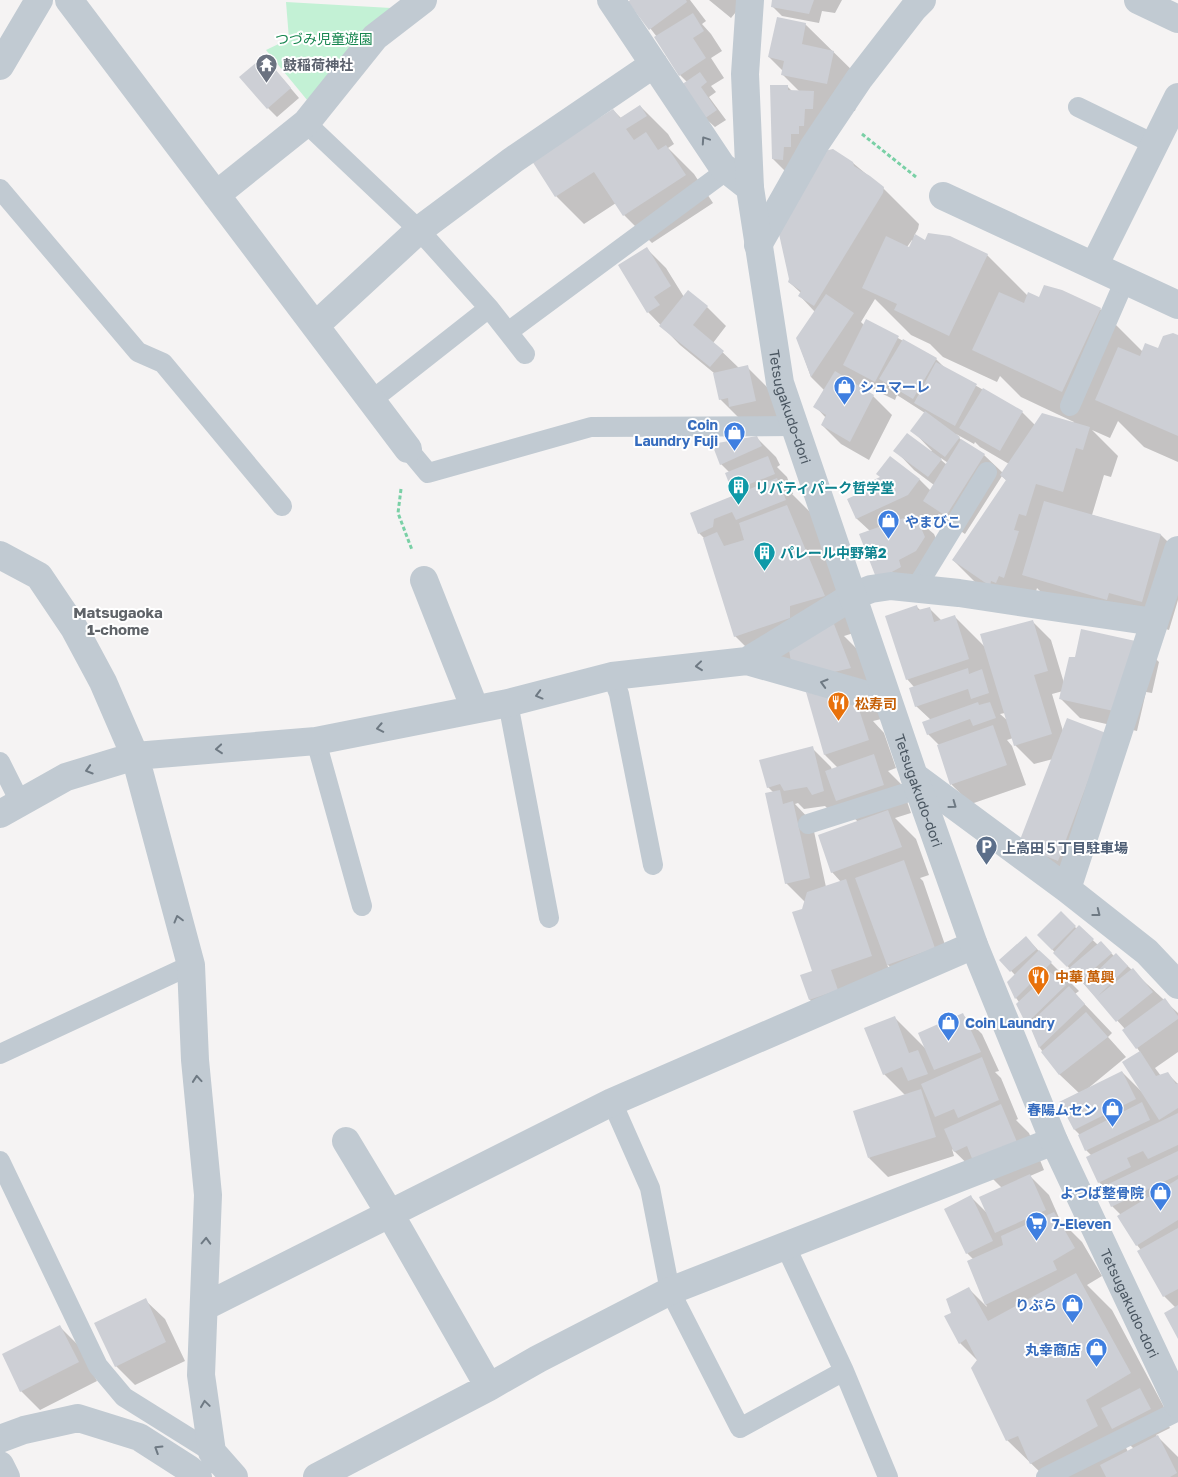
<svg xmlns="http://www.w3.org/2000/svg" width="1178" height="1477" viewBox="0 0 1178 1477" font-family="'Golos Text','Noto Sans JP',sans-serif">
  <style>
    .green { fill: #c3f1d5 }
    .shadow { fill: #0003; fill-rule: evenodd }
    .building { fill: #cdcfd5 }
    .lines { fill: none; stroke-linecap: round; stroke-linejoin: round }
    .path { stroke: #7ad0a6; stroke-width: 3; stroke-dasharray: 4 2.5; stroke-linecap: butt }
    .service { stroke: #c1cad2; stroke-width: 20 }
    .minor { stroke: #c1cad2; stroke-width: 28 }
    .tertiary { stroke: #c1cad2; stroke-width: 28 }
    .oneway { stroke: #6e7983 }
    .labels { text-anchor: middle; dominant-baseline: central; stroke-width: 4; stroke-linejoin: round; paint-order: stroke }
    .park-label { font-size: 14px; fill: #17864f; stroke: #fff }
    .worship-label { font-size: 14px; font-weight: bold; fill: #5b616d; stroke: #fff; text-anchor: start }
    .shop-label { font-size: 14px; font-weight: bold; fill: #366cbe; stroke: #fff; text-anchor: end }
    .street-label { font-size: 14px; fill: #4a5661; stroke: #fff }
    .culture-label { font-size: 14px; font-weight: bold; fill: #0d838f; stroke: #fff; text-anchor: start }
    .food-label { font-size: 14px; font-weight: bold; fill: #c56008; stroke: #fff; text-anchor: start }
    .service-label { font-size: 14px; font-weight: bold; fill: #4e5e75; stroke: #fff; text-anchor: start }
    .neighbourhood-label { font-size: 15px; font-weight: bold; fill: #5f6368; stroke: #fff }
  </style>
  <rect width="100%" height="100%" fill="#f5f3f3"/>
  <path class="green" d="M286 2 391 8 312 106 266 50 289 39Z"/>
  <path class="shadow" d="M632 0H690L706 21 702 24 711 34 722 51 711 58 724 78 711 86 716 92 709 97 726 120 715 127 705 118 687 82 680 75 656 38 657 37 630 2Z
    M709 0H744L745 1 731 18Z
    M773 0H842L835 13 822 11 819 23 782 16 772 6Z
    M805 24 862 80 855 111 826 105 792 178 773 159 787 86 793 92H800L782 74 783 71 769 57Z
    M264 57 299 98 277 117 268 108Z
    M640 106 668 134 674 144 668 148 694 174 713 203 652 243 624 215 616 203 584 224 556 196 613 110 621 118Z
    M853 163 883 188 919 224 918 229 914 236 926 242 987 255 1028 296 1039 299 1062 291 1100 309 1143 352 1158 349 1178 337V462L1144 447 1118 421 1110 438 1092 430 1118 456 1111 477 1104 475 1092 515 1161 535 1178 552V600L1169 630 1137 620 1052 603 1037 588 1032 605 981 588 953 560 1007 481 1002 476 965 534 940 517 936 523 927 528 934 534 944 557 897 598 870 531 857 519 848 500 864 492 881 478 890 458 920 480 931 491 934 485 914 470 895 450 932 451 912 430 925 413 897 395 895 400 865 385 862 389 873 396 892 415 869 460 841 444 822 425 826 418 815 406 824 390 811 377 797 338 815 312 800 296 801 293 789 282ZM912 240 913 241 910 249 907 247ZM875 299 911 335 930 344 943 357 997 382 1000 376 1021 397 1074 422 1073 423 1035 425 1022 412 945 368 936 359 867 321 864 325 861 322ZM956 434 974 444 975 442 980 447 1009 464 1003 473 984 455 962 441ZM941 458 948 463 947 465 940 459Z
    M647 249 666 268 684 297 688 292 707 307 726 326 713 343 740 369 747 367 775 395 783 429 748 427 720 399 714 373 680 345 648 312Z
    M757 438 776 457 780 465 777 467 787 477 793 494H792L825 527 860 631 844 636 881 673 898 715 873 721 884 733 896 768 888 771 901 784 911 813 895 818 916 839 929 875 920 878 923 881 953 968 907 984 887 964 891 975 829 1019 810 1000 813 972 803 910 805 902 786 883 774 793 768 787 812 748 831 767 832 770 838 768 825 755 829 698 771 672 735 636 705 539 699 533 737 495 733 491 729 472 721 464 713 445ZM798 803 804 809 825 806 833 814 841 804 858 822 832 872 841 882 826 887 812 822 795 804Z
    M917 607 921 611 929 608 942 621 955 617 985 647 1032 621 1051 640 1064 683 1139 643 1159 662 1152 693 1146 692 1137 731 1080 718 1061 699 1063 691 1052 694 1063 731 1106 734 1077 879 1039 864 1053 759 1034 764 1015 745 1013 738 1007 740 1012 746 1026 785 971 804 952 785 939 745 928 734 931 720 916 706 914 687 907 679ZM1005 713 1008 721 1000 714Z
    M1061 913 1077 929 1079 927 1098 945 1100 942 1114 956 1116 955 1178 1013V1052L1155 1068 1161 1076 1168 1074 1178 1084V1337L1176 1308 1164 1296 1141 1250 1137 1245 1121 1215 1112 1206 1104 1187 1099 1182 1091 1155 1086 1150 1079 1134 1075 1130 1079 1093 1060 1075 1040 1048 1031 1028 1027 1024 1017 1004 1019 1002 1016 998 1009 982 1015 975 1001 960 1026 938 1079 991 1075 994 1112 1033 1108 1037 1126 1057 1086 1090 1122 1072 1141 1091 1140 1052 1124 1030 1125 1029 1039 935Z
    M963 1015 982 1034 999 1071 995 1072 1001 1078 1018 1119 1016 1120 1029 1133 1044 1170 1030 1176 1049 1195 1060 1220 1082 1242 1102 1276 1087 1285 1112 1310 1165 1409 1160 1412 1170 1428 1156 1435 1178 1457V1477H1045L1007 1440 978 1361 960 1343 953 1314 969 1289 987 1307 968 1261 973 1259 967 1253 971 1197 988 1214 1002 1188 990 1176 983 1179 952 1149 954 1156 888 1177 869 1158 906 1096 884 1074 894 1017 926 1049ZM1120 1435 1134 1449 1128 1452Z
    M145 1300 165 1319 185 1361 135 1385 116 1366Z
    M60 1327 79 1346 97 1381 40 1410 21 1391Z"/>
  <path class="building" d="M630 0H686L687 2 649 30 628 2Z
    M772 0H814L809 14 771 7Z
    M693 13 704 31 693 38 706 58 679 76 654 37Z
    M777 17 806 23 802 44 834 51 827 84 781 75 784 61 768 57Z
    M264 56 291 88 267 109 239 77Z
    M700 72 707 82 701 87 717 110 704 119 681 85Z
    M770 85H788V90L814 91 813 109H805L804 126H799V134H791V147H784L783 160 772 159Z
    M640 105 647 116 626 129 634 140 646 132 658 150 666 145 686 175 623 216 594 172 555 197 532 161 613 109 620 118Z
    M833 149 853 162 854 166 870 176 884 187 883 193 814 306 798 296 801 291 788 282 789 279 777 225 824 151Z
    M928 233 950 236 988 254 949 336 894 310 897 304 862 288 886 236 909 247 915 234 925 240Z
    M647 247 671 286 654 297 660 305 647 313 618 265Z
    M1044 285 1062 290 1101 308 1062 392 972 350 999 292 1024 303 1028 292 1039 297Z
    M688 290 708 306 693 325 724 351 710 367 659 326Z
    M826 294 854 313 811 377 796 338Z
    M866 319 899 336 875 382 843 365Z
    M1173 333 1178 335V436L1095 400 1118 347 1140 356 1145 343 1158 348 1163 336Z
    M903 339 937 358 913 399 879 379Z
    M936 362 977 384 955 426 914 403Z
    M748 365 756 401 729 407 728 398 719 400 713 373Z
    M835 371 874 395 850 442 821 425 826 415 813 407Z
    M983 388 1023 411 1000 451 959 428Z
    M925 411 960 437 945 457 910 431Z
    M1042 413 1090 427 1083 450 1076 448 1063 492 1036 484 1026 516 1019 514 1014 530 1019 531 1004 578 999 576 996 583 991 581 990 586 952 560 1006 480 1000 475Z
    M907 433 942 459 928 477 893 451Z
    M757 436 762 446 720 465 712 444Z
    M961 439 985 454 946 516 923 501Z
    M768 456 775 474 732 491 725 473Z
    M890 456 920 479 908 495 856 519 847 499 862 492 859 487 880 477 876 474Z
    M777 478 786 500 736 520 732 512 714 519 713 527 698 534 690 513Z
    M1044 501 1161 534 1142 602 1109 593 1107 600 1022 575Z
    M787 505 825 596 790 606V618L734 637 703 538 717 532 724 546 744 540 739 523Z
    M915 514 925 537 916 551 899 560 901 567 877 580 859 534Z
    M917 605 918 610 930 607 934 622 955 615 969 659 906 680 885 616Z
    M1033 620 1048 671 1034 675 1052 734 1014 746 980 634Z
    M834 624 851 668 826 674 791 662 788 644Z
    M1081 629 1140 642 1118 712 1059 699 1069 657H1075Z
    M968 668 969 674 982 669 989 693 971 699 968 689 915 707 909 688Z
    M806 692 857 703 869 740 824 755Z
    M978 702 979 705 990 702 996 718 973 726 970 719 927 735 922 722Z
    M1067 718 1106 733 1058 861 1018 845Z
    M993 725 1007 765 950 785 937 745Z
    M813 746 824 791 812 795 807 787 784 791 780 784 767 788 759 760Z
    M874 754 884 785 836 801 825 771Z
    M780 790 783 804 793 801 810 878 785 884 765 793Z
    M888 810 902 847 831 873 818 835Z
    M904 860 935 948 887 965 855 878Z
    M846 879 872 956 831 970 838 990 809 1000 800 975 812 971 792 912 802 909 807 892Z
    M1061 911 1076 926 1052 950 1037 935Z
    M1079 925 1094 939 1067 967 1053 953Z
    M1026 936 1037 949 1010 972 999 960Z
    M1101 941 1112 953 1079 982 1068 969Z
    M1039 950 1052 962 1015 999 1007 982Z
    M1116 953 1128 966 1098 996 1133 968 1153 992 1116 1022 1084 984Z
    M1050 972 1066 985 1026 1024 1016 1004Z
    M1069 986 1085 1004 1039 1048 1029 1024Z
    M1165 998 1178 1016V1019L1136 1049 1122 1030Z
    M1086 1012 1108 1037 1059 1075 1041 1052Z
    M963 1013 981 1052 934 1070 918 1033Z
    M895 1016 909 1053 918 1050 928 1074 908 1081 902 1067 883 1075 864 1028Z
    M1140 1051 1156 1076 1168 1072 1176 1084 1178 1083V1108L1159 1120 1122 1062Z
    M982 1057 999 1100 958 1118 954 1109 935 1117 921 1084Z
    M1122 1071 1136 1099 1074 1130 1059 1102Z
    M921 1089 936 1137 868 1158 853 1111Z
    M1142 1102 1150 1120 1085 1151 1078 1135Z
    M1001 1104 1017 1142 973 1161 967 1146 954 1152 944 1129Z
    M1178 1113V1145L1148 1159 1143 1151 1127 1158 1131 1167 1098 1183 1086 1157Z
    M1178 1151V1175L1111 1207 1102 1187Z
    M1030 1174 1046 1210 995 1233 979 1197Z
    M1178 1179V1220L1136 1246 1117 1216Z
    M971 1195 993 1241 966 1254 944 1209Z
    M1054 1212 1075 1248 1053 1261 1057 1270 985 1305 967 1261 1003 1245 1001 1236Z
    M1178 1228V1289L1163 1297 1137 1251Z
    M1076 1273 1131 1373 1086 1400 1098 1426 1030 1464 1018 1436 1006 1441 971 1368 977 1360 966 1339 959 1344 944 1316 951 1313 946 1299 969 1287 988 1321Z
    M146 1298 166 1342 115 1367 94 1323Z
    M1178 1305V1339L1164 1313Z
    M60 1325 79 1362 20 1392 2 1354Z
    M1140 1388 1151 1409 1112 1429 1101 1408Z
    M1158 1435 1177 1473 1170 1477H1106L1100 1465Z"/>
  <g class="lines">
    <path class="path" d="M862 134 916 177
      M401 489 398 513 412 550"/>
    <path class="service" d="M1078 107 1154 144
      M306 123 419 230 489 308 525 354
      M0 189 138 352 163 363 282 506
      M508 332 727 170
      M372 400 489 308
      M1070 406 1125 280
      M408 449 428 473 591 427 795 426
      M916 588 987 472
      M612 676 619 694 653 865
      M508 703 549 918
      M316 741 362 906
      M0 762 20 802
      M808 824 918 789
      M0 1054 191 965
      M612 1102 650 1188 670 1291 740 1428 844 1371
      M0 1161 98 1366 124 1397 212 1452
      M786 1247 844 1371 888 1477
      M1046 1477 1178 1411"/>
    <path class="minor" d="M69 0 408 449
      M611 0 722 166 750 188
      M1138 0 1178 19
      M216 195 306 123 375 37 423 0
      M943 196 1178 305
      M758 245 814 146 859 79 914 8 922 0
      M1094 266 1178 97
      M316 325 419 230 513 160 654 64
      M0 555 39 576 74 628 103 682 135 756 191 965 195 1060 208 1195 201 1375 212 1452 234 1477
      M424 580 475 709
      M747 661 853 596 871 589 891 586 959 593 1154 622
      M914 776 1067 889 1147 952 1178 985
      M0 814 66 777 135 756 316 741 508 703 612 676 747 661 888 701
      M1067 889 1178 550
      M346 1141 390 1214 489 1387
      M204 1307 612 1102 974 945
      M0 1439 24 1430 78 1418 139 1437 189 1469 198 1477
      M0 1465 6 1477
      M317 1477 489 1387 538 1359 670 1291 1054 1141"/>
    <g class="tertiary">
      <path id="s1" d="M750 0 745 74 750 188 780 383 914 776 974 945 1054 1141 1178 1404"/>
      <path d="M0 66 39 0"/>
    </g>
  </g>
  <defs><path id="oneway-chevron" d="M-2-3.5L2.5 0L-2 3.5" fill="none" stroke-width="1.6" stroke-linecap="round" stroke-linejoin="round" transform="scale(1.25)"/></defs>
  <g class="oneway">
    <use href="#oneway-chevron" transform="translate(705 140) rotate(-124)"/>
    <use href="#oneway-chevron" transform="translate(699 666) rotate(174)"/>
    <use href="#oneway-chevron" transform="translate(824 683) rotate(-164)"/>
    <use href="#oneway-chevron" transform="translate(539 695) rotate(165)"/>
    <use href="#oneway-chevron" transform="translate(380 728) rotate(169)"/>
    <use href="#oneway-chevron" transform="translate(219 749) rotate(175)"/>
    <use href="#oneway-chevron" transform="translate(89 770) rotate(163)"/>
    <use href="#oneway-chevron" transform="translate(953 805) rotate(36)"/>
    <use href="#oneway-chevron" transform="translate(1097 913) rotate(38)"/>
    <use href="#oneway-chevron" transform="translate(178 919) rotate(-105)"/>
    <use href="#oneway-chevron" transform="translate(197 1079) rotate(-95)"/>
    <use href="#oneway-chevron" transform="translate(206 1241) rotate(-88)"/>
    <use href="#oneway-chevron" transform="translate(205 1404) rotate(-98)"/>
    <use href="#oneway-chevron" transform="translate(158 1449) rotate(-148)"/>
  </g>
  <defs>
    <symbol id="temple-pin" viewBox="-11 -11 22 30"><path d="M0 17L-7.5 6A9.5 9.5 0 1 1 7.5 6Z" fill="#6b7280" stroke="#fff"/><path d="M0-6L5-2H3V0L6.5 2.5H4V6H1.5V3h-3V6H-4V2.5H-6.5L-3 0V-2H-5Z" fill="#fff"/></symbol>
    <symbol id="shop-pin" viewBox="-11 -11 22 30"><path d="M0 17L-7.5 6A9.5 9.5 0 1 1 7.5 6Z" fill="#3f7fe0" stroke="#fff"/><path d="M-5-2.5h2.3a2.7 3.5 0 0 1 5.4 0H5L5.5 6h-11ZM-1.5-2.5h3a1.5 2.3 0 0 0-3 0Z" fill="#fff"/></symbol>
    <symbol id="building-pin" viewBox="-11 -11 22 30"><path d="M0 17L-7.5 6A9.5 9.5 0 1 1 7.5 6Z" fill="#0f9aa8" stroke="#fff"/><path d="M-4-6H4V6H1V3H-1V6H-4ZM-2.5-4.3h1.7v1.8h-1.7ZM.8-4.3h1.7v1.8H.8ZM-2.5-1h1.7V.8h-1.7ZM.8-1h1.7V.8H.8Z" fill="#fff"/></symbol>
    <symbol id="restaurant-pin" viewBox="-11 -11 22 30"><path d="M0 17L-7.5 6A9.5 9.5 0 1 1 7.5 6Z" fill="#e8710a" stroke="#fff"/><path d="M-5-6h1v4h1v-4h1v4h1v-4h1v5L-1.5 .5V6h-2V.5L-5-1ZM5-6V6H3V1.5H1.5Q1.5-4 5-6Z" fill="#fff"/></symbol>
    <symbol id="parking-pin" viewBox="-11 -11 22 30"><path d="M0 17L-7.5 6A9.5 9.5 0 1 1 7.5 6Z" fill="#5c6f8a" stroke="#fff"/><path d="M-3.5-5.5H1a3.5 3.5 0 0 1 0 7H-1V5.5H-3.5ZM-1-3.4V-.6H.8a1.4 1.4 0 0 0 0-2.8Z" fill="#fff"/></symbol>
    <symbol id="supermarket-pin" viewBox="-11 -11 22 30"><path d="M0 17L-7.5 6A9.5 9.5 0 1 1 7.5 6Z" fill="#3f7fe0" stroke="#fff"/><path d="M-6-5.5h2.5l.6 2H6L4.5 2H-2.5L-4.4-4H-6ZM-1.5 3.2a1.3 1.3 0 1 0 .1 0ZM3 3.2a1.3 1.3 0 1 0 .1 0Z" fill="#fff"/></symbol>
  </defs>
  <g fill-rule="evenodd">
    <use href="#temple-pin" x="254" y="52" width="25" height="34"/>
    <use href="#shop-pin" x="832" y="374" width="25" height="34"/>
    <use href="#shop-pin" x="722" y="420" width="25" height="34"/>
    <use href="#building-pin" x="726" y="474" width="25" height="34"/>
    <use href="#shop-pin" x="876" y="508" width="25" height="34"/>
    <use href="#building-pin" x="752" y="540" width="25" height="34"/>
    <use href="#restaurant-pin" x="826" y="690" width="25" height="34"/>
    <use href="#parking-pin" x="974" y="834" width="25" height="34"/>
    <use href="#restaurant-pin" x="1026" y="964" width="25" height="34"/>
    <use href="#shop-pin" x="936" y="1010" width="25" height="34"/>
    <use href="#shop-pin" x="1100" y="1096" width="25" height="34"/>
    <use href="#shop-pin" x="1148" y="1180" width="25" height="34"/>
    <use href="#supermarket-pin" x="1024" y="1210" width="25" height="34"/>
    <use href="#shop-pin" x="1060" y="1292" width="25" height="34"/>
    <use href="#shop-pin" x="1084" y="1336" width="25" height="34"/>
  </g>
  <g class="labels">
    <g class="park-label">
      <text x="324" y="38">つづみ児童遊園</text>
    </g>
    <g class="worship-label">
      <text x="283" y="64">鼓稲荷神社</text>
    </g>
    <g class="shop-label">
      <text x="860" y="386" text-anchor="start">シュマーレ</text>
      <text x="718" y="424">Coin<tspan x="718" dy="16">Laundry Fuji</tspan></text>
      <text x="905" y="521" text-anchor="start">やまびこ</text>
      <text x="965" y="1022" text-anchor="start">Coin Laundry</text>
      <text x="1097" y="1109">春陽ムセン</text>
      <text x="1144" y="1192">よつば整骨院</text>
      <text x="1052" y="1223" text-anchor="start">7-Eleven</text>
      <text x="1057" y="1304">りぷら</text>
      <text x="1081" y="1349">丸幸商店</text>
    </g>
    <g class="street-label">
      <text stroke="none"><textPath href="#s1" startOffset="411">Tetsugakudo-dori</textPath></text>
      <text stroke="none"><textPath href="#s1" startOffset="816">Tetsugakudo-dori</textPath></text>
      <text stroke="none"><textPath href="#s1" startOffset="1371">Tetsugakudo-dori</textPath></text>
    </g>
    <g class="culture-label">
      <text x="755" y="487">リバティパーク哲学堂</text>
      <text x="780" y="552">パレール中野第2</text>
    </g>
    <g class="food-label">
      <text x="855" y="703">松寿司</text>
      <text x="1055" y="976">中華 萬興</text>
    </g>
    <g class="service-label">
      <text x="1002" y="847">上高田５丁目駐車場</text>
    </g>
    <g class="neighbourhood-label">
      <text x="118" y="612">Matsugaoka<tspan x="118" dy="17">1-chome</tspan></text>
    </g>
  </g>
</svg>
